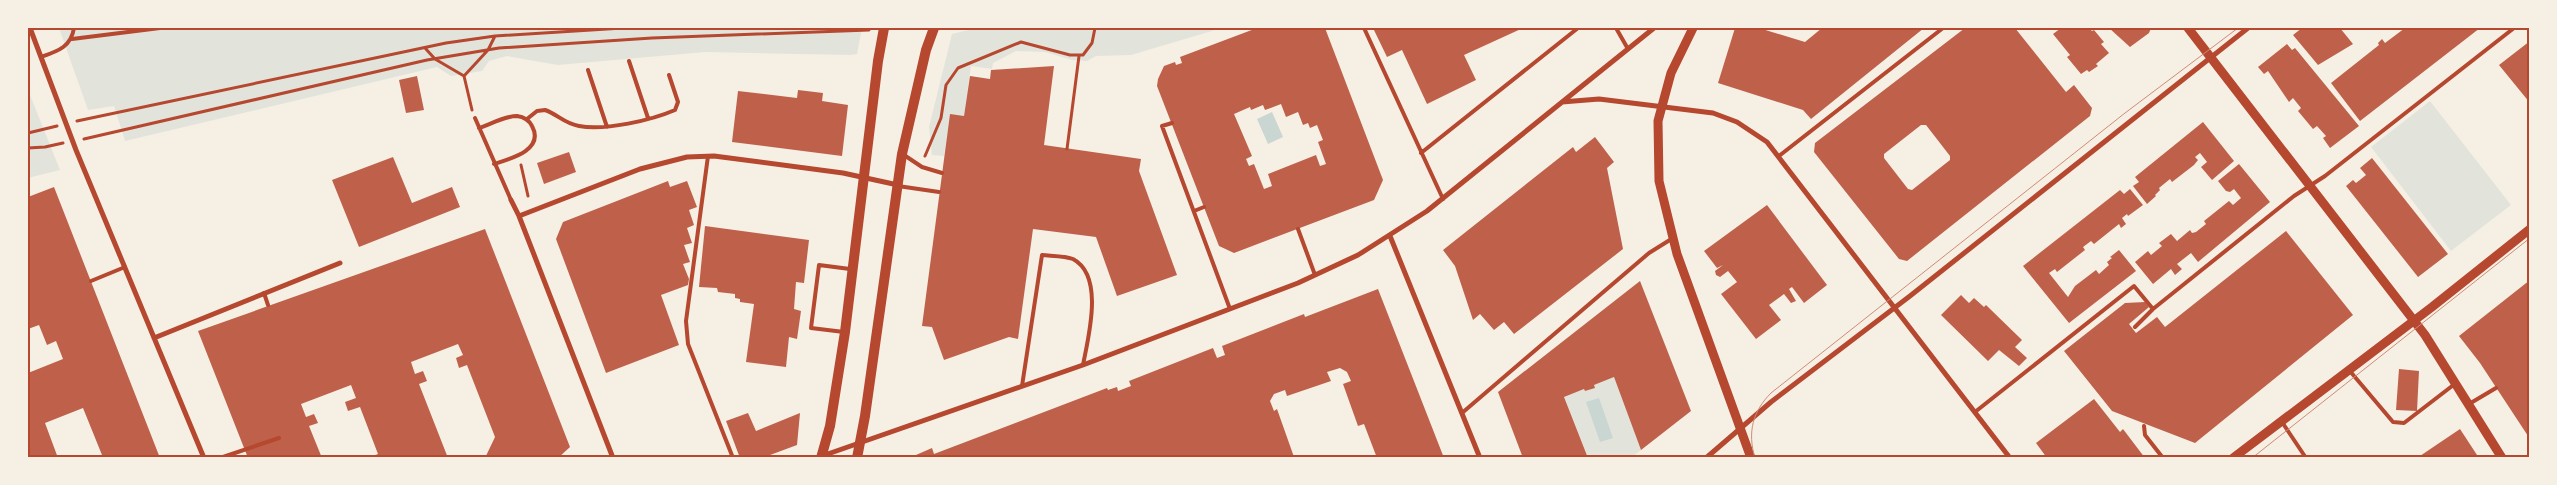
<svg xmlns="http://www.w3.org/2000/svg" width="2557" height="485" viewBox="0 0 2557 485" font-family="'Space Grotesk',sans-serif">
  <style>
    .green { fill: #e2e4dc }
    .water { fill: #c9d6d2 }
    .building { fill: #bf614a; fill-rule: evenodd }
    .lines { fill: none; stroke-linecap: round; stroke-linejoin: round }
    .path { stroke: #b5482f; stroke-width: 3 }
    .service { stroke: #b5482f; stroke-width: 4 }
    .minor { stroke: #b5482f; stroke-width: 5 }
    .tertiary { stroke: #b5482f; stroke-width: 9 }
    .secondary { stroke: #b5482f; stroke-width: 10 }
    .tram { stroke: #cf8b77; stroke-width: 1 }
    .neatline { fill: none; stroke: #b5482f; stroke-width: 2 }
  </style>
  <rect width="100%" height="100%" fill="#f6efe4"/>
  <path class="green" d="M59 28H862L857 54 850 55 705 52 558 65 507 56 489 61 482 71 451 76 437 67 125 141 114 106 88 110Z
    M976 28H1222L1131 55 1096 56 1087 61 1072 60 1045 52 1016 51 993 63 992 69 971 66 964 116 950 115 944 156 932 155 929 127 952 34Z
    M28 90 60 170 28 178Z
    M2430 101 2511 205 2451 251 2371 147Z
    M1614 377 1641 450 1632 457H1588L1564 397 1584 389 1585 391 1594 388V385Z"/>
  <path class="water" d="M1272 112 1283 137 1268 144 1257 119Z
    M1599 398 1613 438 1600 442 1586 402Z"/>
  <path class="building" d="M1257 28H1325L1383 180 1374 200 1234 253 1219 246 1157 86 1158 79 1164 66 1175 62 1176 65 1182 63 1180 57ZM1281 104 1286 117 1298 112 1303 125 1308 123 1310 128 1317 125 1323 140 1318 142 1326 164 1320 166 1316 155 1268 174 1272 186 1264 189 1254 164 1249 166 1246 159 1252 156 1234 114 1250 107 1251 110 1263 105 1265 110Z
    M1373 28H1523L1464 55 1476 80 1427 104 1402 50 1387 57Z
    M1735 28H1759L1805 42 1822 28H1924L1811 119 1803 110 1718 83Z
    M1965 28H2015L2066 92 2074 85 2092 108 2090 116 1907 261 1899 259 1814 152 1815 143ZM1921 125H1926L1950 156V160L1912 190 1908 189 1884 158V154Z
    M2061 28H2089L2092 31 2094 30 2104 42 2101 44 2109 53 2096 64 2098 66 2089 72 2087 70 2081 74 2067 57 2070 55 2053 34Z
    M2109 28H2151L2149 33 2130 47Z
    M2302 28H2340L2353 44 2318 65 2293 35Z
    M2405 28H2480L2360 121 2331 83 2379 45 2378 43 2382 39 2385 43Z
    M2530 41V103L2499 65Z
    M2287 44 2292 50 2295 48 2359 126 2330 148 2323 138 2326 136 2317 126 2313 129 2298 111 2301 108 2293 98 2289 102 2268 71 2264 74 2258 67Z
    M1054 66 1044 145 1141 159 1139 171 1177 275 1117 296 1096 237 1033 229 1018 339 1009 337 944 360 932 327 922 326 950 114 964 116 970 76 990 79 991 70Z
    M417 76 424 110 406 113 399 80Z
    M798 90 823 93 822 101 848 105 842 156 732 142 738 91 797 98Z
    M2203 122 2234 161 2212 180 2201 167 2207 162 2200 153 2195 157 2198 160 2194 165 2172 182 2170 179 2159 188 2160 190 2155 195 2156 196 2147 204 2133 186 2139 182 2135 177Z
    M1595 137 1614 162 1607 168 1623 249 1514 334 1504 322 1494 330 1480 314 1473 320 1455 266 1443 250 1573 147 1576 152Z
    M569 152 576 172 544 184 537 163Z
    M393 157 412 203 452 187 460 207 359 247 332 180Z
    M2372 158 2448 254 2418 277 2346 186 2353 180 2356 183 2366 175 2360 168Z
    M2239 164 2270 202 2198 262 2191 253 2177 264 2182 269 2175 275 2171 269 2153 284 2135 262 2148 251 2151 255 2162 246 2159 243 2171 234 2177 241 2190 230 2192 233 2196 232 2206 224 2204 221 2229 201 2233 205 2241 198 2234 189 2230 192 2226 191 2218 181Z
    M668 181 670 187 687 181 697 207 689 210 694 225 687 228 692 243 684 245 690 262 683 264 689 279 688 285 661 295 679 345 606 373 556 239 563 222Z
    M54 187 160 458H96L102 455 83 408 45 423 58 458H28V373L63 359 56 341 47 345 39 325 28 329V197Z
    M2130 189 2143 205 2128 216 2127 214 2122 218 2126 224 2121 228 2119 224 2094 244 2091 241 2083 247 2085 250 2057 272 2055 269 2049 273 2068 297 2075 286 2096 270 2099 274 2109 265 2107 262 2112 258 2110 257 2119 250 2136 271 2069 323 2023 266 2120 190 2124 194Z
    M1767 205 1827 285 1804 303 1792 287 1789 289 1796 301 1791 303 1784 294 1769 305 1781 320 1756 339 1721 294 1737 282 1728 271 1720 277 1716 275 1715 271 1723 265 1717 268 1704 251Z
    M705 226 809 240 804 283 796 282 794 309 801 311 797 339 789 337 786 367 746 362 754 304 740 302V299L735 298V294L718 292 717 288 699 287Z
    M485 229 570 447 558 458H485L495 437 467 365 459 368 456 358 463 355 458 344 411 362 415 374 423 371 427 381 419 384 448 458H368L378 454 360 407 348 411 345 402 356 398 351 385 301 404 306 417 314 414 318 423 309 426 322 458H248L198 331Z
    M2286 231 2353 315 2195 443 2112 411 2064 351 2125 303 2145 302 2149 307 2129 324 2136 333 2157 317 2165 327Z
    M2530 280V439L2480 363 2459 336Z
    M1640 281 1691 411 1641 450 1614 377 1594 385 1595 388 1585 391 1584 389 1564 397 1588 458H1523L1498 392Z
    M1378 289 1444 458H1377L1364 424 1358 426 1343 384 1351 381 1347 372 1340 368 1327 372 1331 381 1287 396 1285 390 1274 394 1270 401 1274 411 1277 409 1294 457 1298 456 1299 458H909L932 448 934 454 1107 388 1108 390 1117 387 1118 391 1131 386 1129 381 1213 348 1217 358 1225 355 1222 346 1304 314 1305 317Z
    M1961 295 1969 303 1974 298 1984 307 1986 305 2022 340 2015 347 2027 358 2019 366 1999 350 1988 361 1941 315Z
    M2399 369 2419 371 2417 411 2396 410Z
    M2094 399 2120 432 2123 429 2145 458H2047L2036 443Z
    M748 413 756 431 800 413 797 445 762 458H740L726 421Z
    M2460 429 2477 455 2474 458H2417Z"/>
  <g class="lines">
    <path class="path" d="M898 28H915
      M425 48 435 59 464 76 488 50 495 36
      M464 76 472 110
      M77 121 446 43 495 36 623 28
      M28 133 57 126
      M84 139 427 60 499 48 652 38 869 30
      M28 148 45 147 63 143
      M1067 149 1079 56
      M925 156 941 118 946 85 958 68 1021 42 1070 55H1083L1092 43 1095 28
      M521 165 528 196"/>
    <path class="service" d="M1364 28 1443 199
      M1616 28 1628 49
      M72 39 160 28
      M41 57C58 51 71 47 74 28
      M629 61 648 118
      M588 70 607 127
      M475 118 511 200
      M527 119 537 111 545 110C557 114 565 124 579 126 605 131 652 120 675 110L678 102 669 75
      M1172 123 1162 126 1230 309
      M479 128C491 124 505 116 517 116 524 117 529 120 532 126 545 150 510 159 494 164
      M1421 153 1578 28
      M904 155 922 167 942 173
      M708 156 686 321 688 344 733 458
      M1779 156 1943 28
      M898 186 939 192
      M1194 211 1204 207
      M1298 229 1315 275
      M91 281 125 267
      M264 293 268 305
      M2135 327 2153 309
      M844 332 811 328 819 265 850 269
      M2349 370 2393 422 2404 423 2456 383
      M1022 386 1042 255C1051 256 1065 256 1073 259 1105 276 1088 338 1083 365
      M2469 404 2496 388
      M1975 412 2134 286 2153 309 2294 196 2325 176 2514 28
      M1462 413 1649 253 1673 238
      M2282 422 2306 458
      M2144 426 2145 435 2163 458
      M220 458 279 438"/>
    <path class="minor" d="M30 28 76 150 204 458
      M1562 102 1599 99 1713 113 1737 122 1767 142 2010 458
      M511 200 519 216 613 458
      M519 216 640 169 687 157 714 156 843 173 898 185
      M1390 236 1480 458
      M154 338 340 263
      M822 456 1083 365 1298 283 1358 255 1427 211 1654 28
      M1706 458 1771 402 1910 296 2248 28"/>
    <path class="tertiary" d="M1693 28 1671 73 1658 121 1659 181 1677 254 1751 458
      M2188 28 2425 335 2502 458
      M2233 458 2432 307 2530 229"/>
    <path class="secondary" d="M821 458 830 426 845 332 878 61 884 28
      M857 458 865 416 902 154 926 50 934 28"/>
    <path class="tram" d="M1755 458C1747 432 1753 411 1771 393L2125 113 2238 28
      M2252 458 2530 238"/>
  </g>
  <rect width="2557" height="485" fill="none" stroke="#f6efe4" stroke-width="58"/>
  <rect x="29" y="29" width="2499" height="427" class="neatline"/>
</svg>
